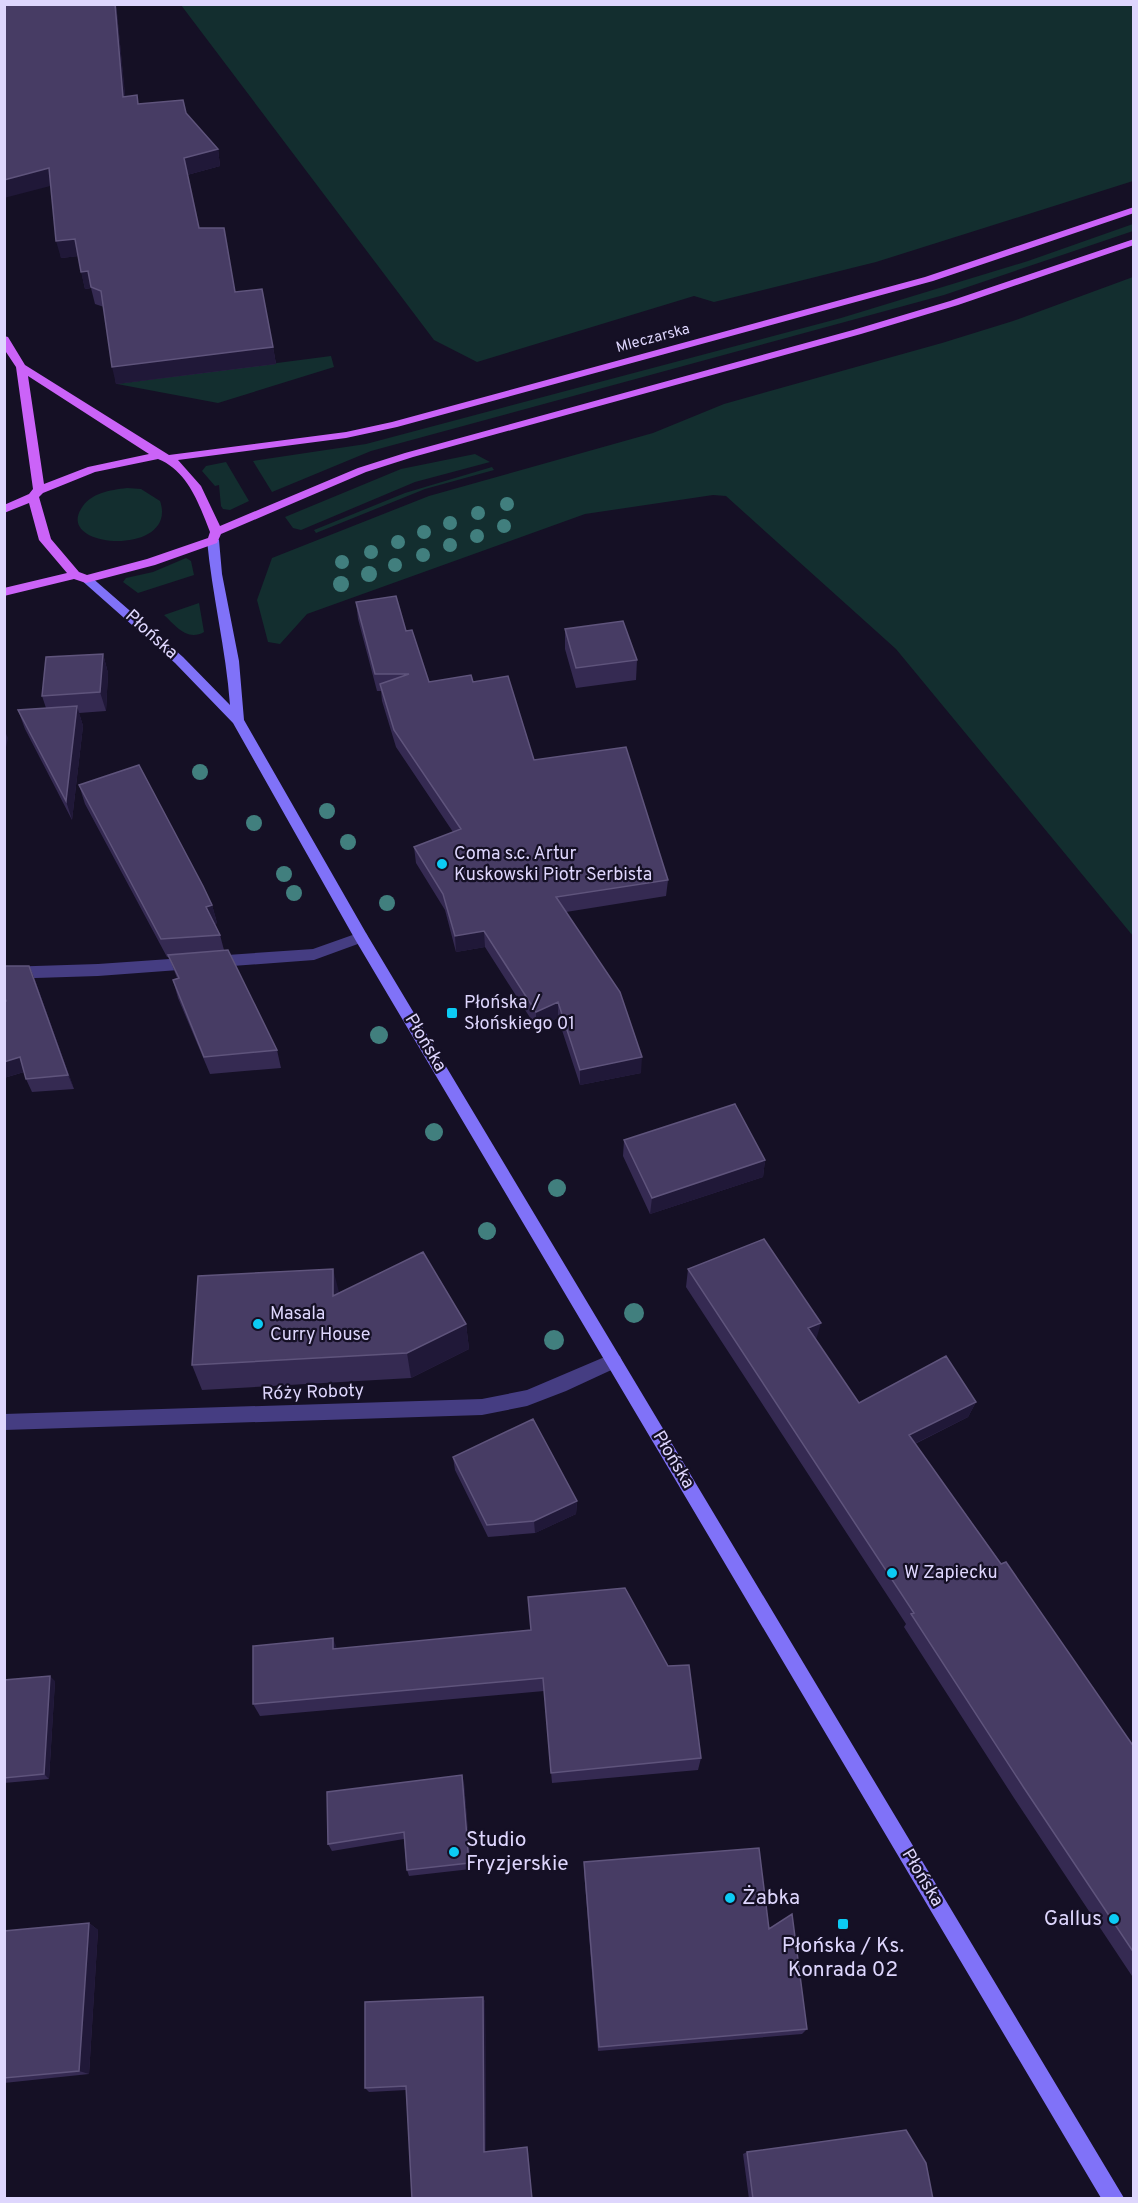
<svg xmlns="http://www.w3.org/2000/svg" width="1138" height="2203" viewBox="0 0 1138 2203" font-family="Overpass,sans-serif">
  <style>
    .green { fill: #132e2f }
    .lines { fill: none; stroke-linecap: round; stroke-linejoin: round }
    .street { fill: #453d82; fill-rule: evenodd }
    .secondary { fill: #8072f8; fill-rule: evenodd }
    .primary { fill: #cb63f8; fill-rule: evenodd }
    .tree { fill: #417f7e }
    .wall { fill: #352a52 }
    .shaded-wall { fill: #201838 }
    .building { fill: #473c64; stroke: #5f547c; stroke-width: 1.5 }
    .poi-dot { fill: #0ccbf4; stroke: #151025; stroke-width: 2 }
    .labels { text-anchor: middle; dominant-baseline: central; stroke-width: 4.5; stroke-linejoin: round; paint-order: stroke }
    .far-street-label { font-size: 15px; fill: #ded6fd; stroke: #151025 }
    .street-label { font-size: 18px; fill: #ded6fd; stroke: #151025 }
    .poi-label { font-size: 18px; fill: #ded6fd; stroke: #151025; text-anchor: start }
    .near-poi-label { font-size: 21px; fill: #ded6fd; stroke: #151025; text-anchor: start }
  </style>
  <rect width="100%" height="100%" fill="#151025"/>
  <path class="green" d="M181 5H1133V181L876 262 714 302 694 296 477 362 434 340Z
    M1133 224V231L944 295 371 451 272 492 253 461 366 444 841 318 1028 261Z
    M1133 277V936L896 649 726 496 713 495 585 514 307 614 280 644 268 642 257 600 272 558 429 496 653 433 724 404 942 343 1013 321Z
    M331 356 334 367 218 403 117 384Z
    M475 454 490 462 415 482 301 530 293 528 285 517 401 469Z
    M226 462 249 501 230 510 223 509 221 506 219 485 215 486 202 471 206 466Z
    M492 467 494 470 425 489 316 533 314 530 405 493Z
    M127 488 141 489 160 501C179 556 56 550 81 509 90 493 110 490 127 488Z
    M186 558 191 561 194 575 138 593 123 582 126 578 153 572Z
    M199 603 204 632C187 642 175 625 164 615Z"/>
  <g class="lines">
    <path class="street" d="M361 932 366 933 368 937 366 941 314 960 98 976 4 979V967L98 964 313 949Z
      M614 1353 620 1356 622 1361 620 1366 566 1391 527 1406 482 1415 4 1430V1414L482 1399 527 1390Z"/>
    <path class="secondary" d="M213 536 219 540 222 574 239 661 244 720 366 933 1124 2198H1101L356 941 233 723 175 663 80 579 86 575 90 576 183 657 230 705C226 649 212 595 207 540Z"/>
    <path class="primary" d="M1134 207V213L933 281 397 427 346 438 178 460 201 486 220 526 358 468 405 453 853 330 950 301 1134 239V245L958 305 861 334 413 457 366 472 221 534 217 543 155 565 86 583 74 579 4 596V588L67 573 39 540 29 503 4 513V505L29 494 33 489 16 367 4 349V336L8 337 25 365 169 455 346 432 392 422 925 277ZM28 376 149 454 88 467 44 484ZM158 459C188 471 199 504 210 532L208 538 147 559 87 575 79 572 51 539 39 497 43 493 95 472Z"/>
  </g>
  <g class="tree">
    <circle cx="507" cy="504" r="7"/>
    <circle cx="478" cy="513" r="7"/>
    <circle cx="450" cy="523" r="7"/>
    <circle cx="504" cy="526" r="7"/>
    <circle cx="424" cy="532" r="7"/>
    <circle cx="477" cy="536" r="7"/>
    <circle cx="398" cy="542" r="7"/>
    <circle cx="450" cy="545" r="7"/>
    <circle cx="371" cy="552" r="7"/>
    <circle cx="423" cy="555" r="7"/>
    <circle cx="342" cy="562" r="7"/>
    <circle cx="395" cy="565" r="7"/>
    <circle cx="369" cy="574" r="8"/>
    <circle cx="341" cy="584" r="8"/>
    <circle cx="200" cy="772" r="8"/>
    <circle cx="327" cy="811" r="8"/>
    <circle cx="254" cy="823" r="8"/>
    <circle cx="348" cy="842" r="8"/>
    <circle cx="284" cy="874" r="8"/>
    <circle cx="294" cy="893" r="8"/>
    <circle cx="387" cy="903" r="8"/>
    <circle cx="379" cy="1035" r="9"/>
    <circle cx="434" cy="1132" r="9"/>
    <circle cx="557" cy="1188" r="9"/>
    <circle cx="487" cy="1231" r="9"/>
    <circle cx="634" cy="1313" r="10"/>
    <circle cx="554" cy="1340" r="10"/>
  </g>
  <path class="wall" d="M4 4H116L117 13 125 97 139 104 186 113 218 149 220 166 187 175 199 228 235 292 273 347 276 364 116 384 104 307 95 304 91 288 85 289 78 256 61 258 51 186Z
    M356 602 406 631 429 682H473L534 760 668 880 666 896 566 912 641 1073 580 1085 558 1018 536 1027 485 947 456 952 445 910 416 863 414 847 453 832 396 747 382 701 381 691H377L358 619Z
    M565 629 637 660 636 680 576 688 565 649Z
    M103 654 108 673 106 711 79 713 83 726 72 820 25 729 18 710 46 708 42 696Z
    M79 785 212 905 217 923 215 924 220 935 224 950 277 1050 281 1068 210 1074 178 998 173 980 177 978 169 957H167L85 804Z
    M29 966 35 980 74 1089 32 1092 26 1079 24 1072 4 1078V1002L6 1001Z
    M624 1140 765 1160 763 1177 650 1214 623 1156Z
    M688 1269 816 1340 859 1403 976 1402 968 1417 915 1444 1134 1747V1975L1132 1976 1014 1798 904 1627 906 1624 686 1287Z
    M339 1293 466 1324 469 1349 411 1378 202 1390 192 1365Z
    M453 1457 577 1501 576 1514 535 1533 488 1537 455 1470Z
    M528 1597 701 1758 698 1770 552 1783 544 1691 260 1716 253 1704 337 1649 531 1630Z
    M4 1680 55 1681 49 1779 4 1783Z
    M464 1783 471 1869 409 1876 407 1870 404 1839 332 1851 328 1844Z
    M584 1862 769 1929 807 2029 802 2034 598 2051 584 1870Z
    M89 1923 98 1930 89 2074 4 2083V1931Z
    M483 1997 485 2002 486 2151 527 2147 532 2199H412L406 2090 369 2092 365 2088Z
    M747 2152 933 2199H749L743 2154Z"/>
  <path class="shaded-wall" d="M115 4H116L117 13 127 113 123 97Z
    M218 149 220 166 187 175 184 158Z
    M49 168 54 185 4 198V180Z
    M75 239 80 256 61 258 56 241Z
    M88 271 91 288 85 289 81 272Z
    M273 347 276 364 116 384 112 367Z
    M103 654 108 673 106 711 100 692Z
    M77 706 83 726 72 820 66 801Z
    M4 729 8 738 4 757Z
    M212 905 217 923 211 925 206 907Z
    M484 931 485 947 456 952 455 936Z
    M29 966 35 980 74 1089 68 1075Z
    M558 1002V1018L536 1027V1012Z
    M20 1057 27 1071 4 1078V1062Z
    M642 1057 641 1073 580 1085V1070Z
    M765 1160 763 1177 650 1214 652 1198Z
    M333 1269 340 1296H333Z
    M821 1323 816 1340 808 1328Z
    M466 1324 469 1349 411 1378 407 1353Z
    M976 1402 968 1417 902 1450 909 1435Z
    M577 1501 576 1514 535 1533 534 1521Z
    M333 1638 338 1651 333 1649Z
    M50 1676 55 1681 49 1779 44 1774Z
    M462 1775 464 1783 471 1869 469 1863Z
    M89 1923 98 1930 89 2074 79 2071Z
    M483 1997 485 2002 486 2154 484 2152Z
    M527 2147 528 2149 532 2199Z"/>
  <path class="building" d="M4 4H115L123 97 137 95 138 104 183 100 186 113 218 149 184 158 199 228H224L235 292 262 289 273 347 112 367 101 291 91 287 88 271 81 272 75 239 56 241 49 168 4 180Z
    M396 596 406 631 412 630 429 682 471 675 473 682 508 676 534 760 626 747 668 880 556 897 620 992 642 1057 580 1070 558 1002 536 1012 484 931 455 936 443 894 414 847 461 829 394 730 380 684 409 674H375L356 602Z
    M623 621 637 660 576 668 565 629Z
    M103 654 100 692 42 696 46 657Z
    M77 706 66 801 18 710Z
    M139 765 203 886 212 905 206 907 220 935 161 939 79 785Z
    M228 950 277 1050 204 1057 173 980 179 978 168 955Z
    M4 966H29L68 1075 26 1079 20 1057 4 1062V1002L6 1001 4 996Z
    M735 1104 765 1160 652 1198 624 1140Z
    M764 1239 821 1323 808 1328 859 1403 946 1356 976 1402 909 1435 1001 1564 1006 1562 1134 1747V1953L1024 1788 911 1614 914 1613 688 1269Z
    M423 1252 466 1324 407 1353 192 1365 198 1276 333 1269V1296Z
    M533 1419 577 1501 534 1521 487 1525 453 1457Z
    M625 1588 668 1666 689 1665 701 1758 551 1773 543 1678 253 1704V1646L333 1638V1649L531 1630 528 1597Z
    M50 1676 44 1774 4 1778V1680Z
    M462 1775 469 1863 407 1870 404 1832 328 1844 327 1792Z
    M759 1848 769 1929 792 1914 807 2029 599 2047 584 1862Z
    M89 1923 79 2071 4 2078V1931Z
    M483 1997 484 2152 527 2147 532 2199H412L406 2086 365 2088V2002Z
    M906 2130 926 2163 933 2199H753L747 2152Z"/>
  <g class="poi-dot">
    <circle cx="442" cy="864" r="6"/>
    <rect x="446" y="1007" width="12" height="12" rx="3"/>
    <circle cx="258" cy="1324" r="6"/>
    <circle cx="892" cy="1573" r="6"/>
    <circle cx="454" cy="1852" r="6"/>
    <circle cx="730" cy="1898" r="6"/>
    <circle cx="1114" cy="1919" r="6"/>
    <rect x="837" y="1918" width="12" height="12" rx="3"/>
  </g>
  <g class="labels">
    <g class="far-street-label">
      <text transform="translate(653 339) rotate(-15)">Mleczarska</text>
    </g>
    <g class="street-label">
      <text transform="translate(151 635) rotate(42)">Płońska</text>
      <text transform="translate(425 1043) rotate(59)">Płońska</text>
      <text transform="translate(313 1393) rotate(-2)">Róży Roboty</text>
      <text transform="translate(673 1460) rotate(59)">Płońska</text>
      <text transform="translate(922 1878) rotate(59)">Płońska</text>
    </g>
    <g class="poi-label">
      <text x="454" y="854">Coma s.c. Artur<tspan x="454" dy="21">Kuskowski Piotr Serbista</tspan></text>
      <text x="464" y="1003">Płońska /<tspan x="464" dy="21">Słońskiego 01</tspan></text>
      <text x="270" y="1314">Masala<tspan x="270" dy="21">Curry House</tspan></text>
      <text x="904" y="1573">W Zapiecku</text>
    </g>
    <g class="near-poi-label">
      <text x="466" y="1840">Studio<tspan x="466" dy="24">Fryzjerskie</tspan></text>
      <text x="742" y="1898">Żabka</text>
      <text x="1102" y="1919" text-anchor="end">Gallus</text>
      <text x="843" y="1946" text-anchor="middle">Płońska / Ks.<tspan x="843" dy="24">Konrada 02</tspan></text>
    </g>
  </g>
  <rect width="1138" height="2203" fill="none" stroke="#ded6fd" stroke-width="12"/>
</svg>
